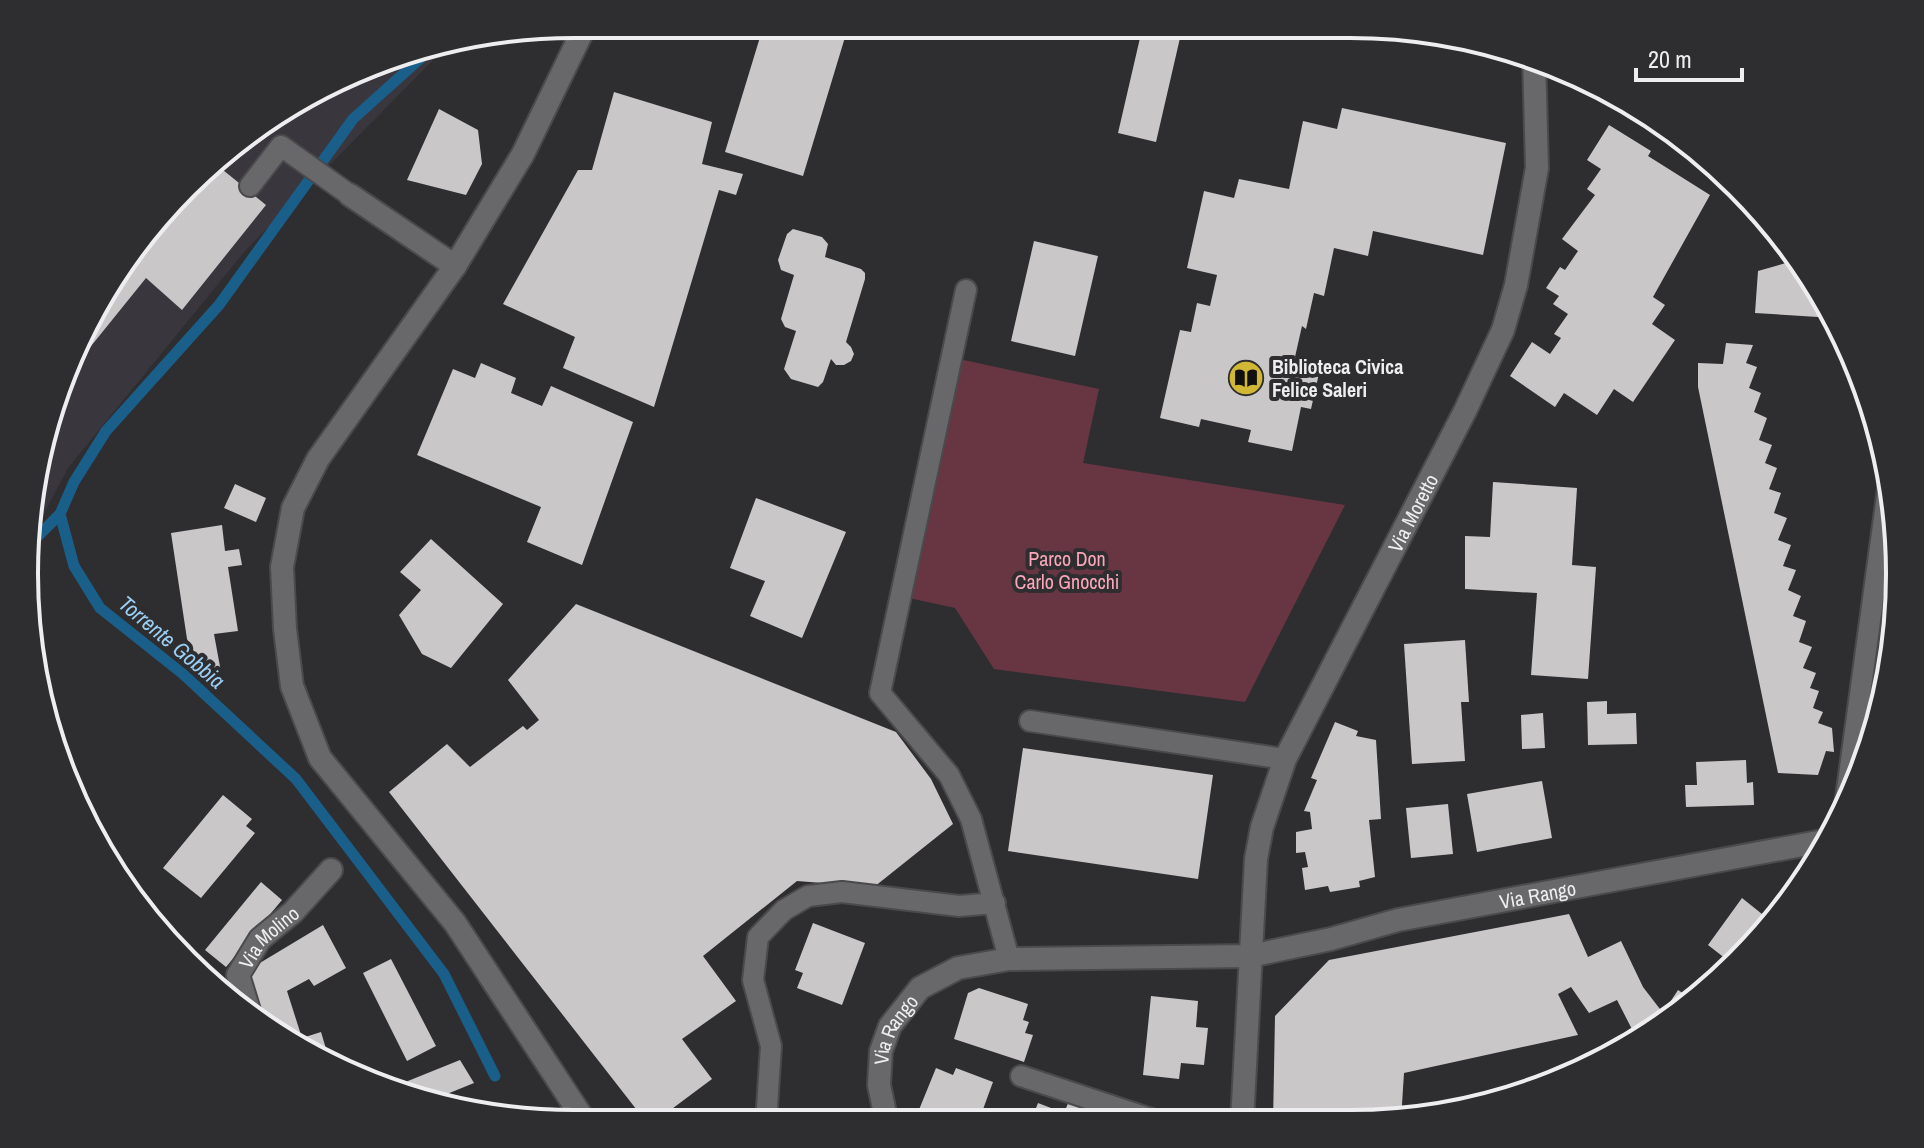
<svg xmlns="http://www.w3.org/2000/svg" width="1924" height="1148" viewBox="0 0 1924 1148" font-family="'Archivo Narrow',sans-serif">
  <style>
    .built { fill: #39363e }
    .green { fill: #683642 }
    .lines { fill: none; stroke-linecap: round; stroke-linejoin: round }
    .stream { stroke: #1a5f8a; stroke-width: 11 }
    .building { fill: #cac7c9 }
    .service-casing { stroke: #4a494b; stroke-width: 24 }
    .minor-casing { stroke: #4a494b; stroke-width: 26 }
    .service { stroke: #686769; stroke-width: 20 }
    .minor { stroke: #686769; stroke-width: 22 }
    .labels { text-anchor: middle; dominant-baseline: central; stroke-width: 8; stroke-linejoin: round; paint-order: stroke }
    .poi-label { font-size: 20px; font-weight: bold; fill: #eeedef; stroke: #2e2d2f; text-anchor: start }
    .street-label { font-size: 20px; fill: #eeedef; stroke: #2e2d2f }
    .park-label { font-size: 20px; fill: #faa7ba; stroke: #2e2d2f }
    .water-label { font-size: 22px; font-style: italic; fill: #9bcef4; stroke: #2e2d2f }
    .rim { fill: none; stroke: #eeedef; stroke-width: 4 }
  </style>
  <rect width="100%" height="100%" fill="#2e2d2f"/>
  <path class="built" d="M448 45 245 251 68 468 29 542 53 398 117 268 240 137 398 53Z
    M1893 504 1900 574 1889 682 1859 781Z"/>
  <path class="green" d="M959 359 1099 389 1083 463 1345 505 1245 702 994 669 955 608 909 598Z"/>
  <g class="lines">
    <path class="stream" d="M433 47 353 119 219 305 106 431 74 482 60 514 74 566 100 608 183 674 296 779 444 974 495 1076
      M29 545 60 514"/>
  </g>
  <path class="building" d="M764 24H849L803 176 725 152Z
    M1143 25H1183L1156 142 1118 133Z
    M614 92 712 122 702 164 743 174 736 195 719 190 654 407 563 368 575 337 503 304 578 170H592Z
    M1342 108 1506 143 1483 255 1373 231 1368 256 1334 248 1324 296 1314 293 1306 329 1302 326 1295 357 1308 360 1306 366 1320 369 1311 409 1301 407 1292 451 1248 442 1251 430 1201 419 1199 427 1160 418 1180 330 1191 332 1197 303 1210 306 1217 275 1187 268 1204 191 1234 198 1239 179 1289 189 1303 121 1337 129Z
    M439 109 478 130 482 164 466 195 407 180Z
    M1609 125 1651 151 1648 156 1710 195 1653 297 1665 305 1652 324 1675 340 1633 402 1614 389 1597 415 1564 393 1555 407 1510 376 1532 342 1550 354 1561 338 1554 334 1568 314 1553 304 1559 296 1546 288 1560 267 1565 270 1578 251 1562 239 1595 195 1587 189 1601 169 1587 160Z
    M257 128 223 170 266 205 182 310 146 278 58 387 117 268 240 137Z
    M793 229 822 237 828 244 825 257 861 269 865 273V279L846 342 851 347 854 354 851 361 844 365H836L831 359 823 382 818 387 791 379 784 369 796 331 785 327 781 319 794 275 781 270 778 260 787 234Z
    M1034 241 1098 256 1075 356 1011 341Z
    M1787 244 1808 269 1834 318 1755 313 1758 271 1786 263Z
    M1726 343 1753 345 1746 363 1757 367 1749 388 1761 393 1754 412 1767 418 1759 440 1772 445 1765 463 1777 468 1769 489 1781 493 1774 513 1787 518 1778 540 1791 545 1783 566 1796 570 1788 590 1801 596 1793 616 1806 621 1799 642 1812 647 1803 668 1816 673 1810 688 1819 691 1813 708 1823 712 1818 723 1832 728 1834 752 1826 751 1818 775 1778 773 1698 387V363L1723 364Z
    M481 363 516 378 511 393 542 406 551 386 633 422 582 565 527 542 541 507 417 455 453 369 475 378Z
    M1493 482 1577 488 1572 565 1596 567 1588 679 1531 675 1537 593 1465 589V536L1490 537Z
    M235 484 266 498 256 522 224 508Z
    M756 498 846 532 802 638 750 616 765 581 730 568Z
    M222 525 225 551 239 549 242 565 228 567 238 631 214 634 221 672 207 675 187 639 171 533Z
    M431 539 503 604 451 668 422 654 399 615 421 590 400 572Z
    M576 604 896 732 931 779 953 824 874 887 797 881 703 956 736 1001 682 1039 712 1079 653 1123H647L389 792 447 744 470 767 523 726 527 730 539 720 508 680Z
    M1465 640 1469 702H1461L1465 761 1412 764 1404 644Z
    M1607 701V714L1636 713 1637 744 1588 745 1587 702Z
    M1543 713 1545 748 1522 749 1521 715Z
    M1335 722 1358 731 1356 736 1376 740 1381 819 1369 820 1375 877 1359 881 1360 887 1330 892 1328 886 1305 890 1302 868 1308 867 1305 852 1296 853V832L1312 829 1310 812 1304 811 1317 780 1311 778Z
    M1023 748 1213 775 1198 879 1008 851Z
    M1746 760 1747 783 1753 782 1754 805 1686 807 1685 785H1697L1696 762Z
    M1542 781 1552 838 1477 852 1467 794Z
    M223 795 252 819 246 826 255 833 201 898 163 868Z
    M1448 804 1453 854 1411 858 1406 808Z
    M261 882 282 900 226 967 205 950Z
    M1742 898 1772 922 1743 958 1733 950 1726 959 1708 945Z
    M1569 914 1588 957 1621 941 1643 987 1663 1013 1678 990 1692 999 1638 1041 1617 1000 1589 1013 1571 987 1558 994 1578 1035 1404 1073 1401 1120 1386 1123H1273L1275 1016 1329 960Z
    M813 923 865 943 842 1005 797 988 803 973 795 970Z
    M323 925 346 968 314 986 309 979 287 991 302 1038 321 1032 330 1062 267 1030 248 970Z
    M391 959 436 1046 407 1061 363 973Z
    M979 988 1028 1004 1023 1020 1029 1022 1025 1033 1033 1035 1024 1062 954 1039 968 993Z
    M1151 996 1198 1001 1196 1027 1208 1028 1204 1065 1181 1063 1179 1079 1143 1075Z
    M460 1060 474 1083 447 1094 451 1106 402 1096 398 1085Z
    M936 1068 953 1075 956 1068 993 1082 978 1123 914 1122Z
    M1538 1076 1551 1084 1527 1095Z
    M1069 1101 1127 1122 1030 1123 1038 1103 1064 1113Z"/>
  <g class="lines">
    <defs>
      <path id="service" d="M250 186 281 146 350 195
        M966 290 880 693 949 775 971 819 1009 959
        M1030 721 1285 759
        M1844 812 1890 474
        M1021 1076 1163 1123
        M766 1123 771 1046 753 980 758 937 784 910 808 896 842 892 959 906 995 903"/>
      <g id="minor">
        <path d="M586 24 523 154 455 266 318 459 293 508 282 567 285 629 292 686 320 758 455 923 586 1123"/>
        <path d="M350 195 455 266"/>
        <path id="s1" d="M250 1014 238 975 260 939 293 912 331 870"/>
        <path id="s2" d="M887 1123 879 1085 881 1051 890 1026 920 988 958 968 1009 959 1250 956 1331 939 1398 920 1829 840"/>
        <path id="s3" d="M1242 1123 1256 859 1262 827 1285 759 1465 411 1503 330 1516 285 1537 168 1534 57"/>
      </g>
    </defs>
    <use href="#service" class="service-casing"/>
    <use href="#minor" class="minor-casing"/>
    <use href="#service" class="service"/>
    <use href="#minor" class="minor"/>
  </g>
  <defs>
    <symbol id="library-disc" viewBox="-11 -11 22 22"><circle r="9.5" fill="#d0b736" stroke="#2e2d2f"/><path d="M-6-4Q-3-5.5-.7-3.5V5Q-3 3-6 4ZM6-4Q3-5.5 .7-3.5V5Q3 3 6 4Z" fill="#111"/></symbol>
  </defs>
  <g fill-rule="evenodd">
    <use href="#library-disc" x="1226" y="358" width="40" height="40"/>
  </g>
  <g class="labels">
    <g class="poi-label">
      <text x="1272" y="366">Biblioteca Civica<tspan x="1272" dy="23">Felice Saleri</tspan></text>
    </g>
    <g class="street-label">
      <text stroke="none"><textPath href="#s3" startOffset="646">Via Moretto</textPath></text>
      <text stroke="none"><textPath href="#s2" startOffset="778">Via Rango</textPath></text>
      <text stroke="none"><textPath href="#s1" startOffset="90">Via Molino</textPath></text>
      <text stroke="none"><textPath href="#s2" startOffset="98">Via Rango</textPath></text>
    </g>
    <g class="park-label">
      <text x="1067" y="558">Parco Don<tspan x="1067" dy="23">Carlo Gnocchi</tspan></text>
    </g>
    <g class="water-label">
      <text transform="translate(172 642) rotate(40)">Torrente Gobbia</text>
    </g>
  </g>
  <path d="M0 0H1924V1148H0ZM574 38H1350A536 536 0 0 1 1886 574V574A536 536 0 0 1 1350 1110H574A536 536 0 0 1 38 574V574A536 536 0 0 1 574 38Z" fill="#2e2d2f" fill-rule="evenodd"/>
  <path class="rim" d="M574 38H1350A536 536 0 0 1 1886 574V574A536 536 0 0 1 1350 1110H574A536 536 0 0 1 38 574V574A536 536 0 0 1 574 38Z"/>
  <path d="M1636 68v12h106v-12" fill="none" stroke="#eeedef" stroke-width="4"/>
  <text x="1648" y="68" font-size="24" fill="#eeedef" stroke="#2e2d2f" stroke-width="6" paint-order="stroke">20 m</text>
</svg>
